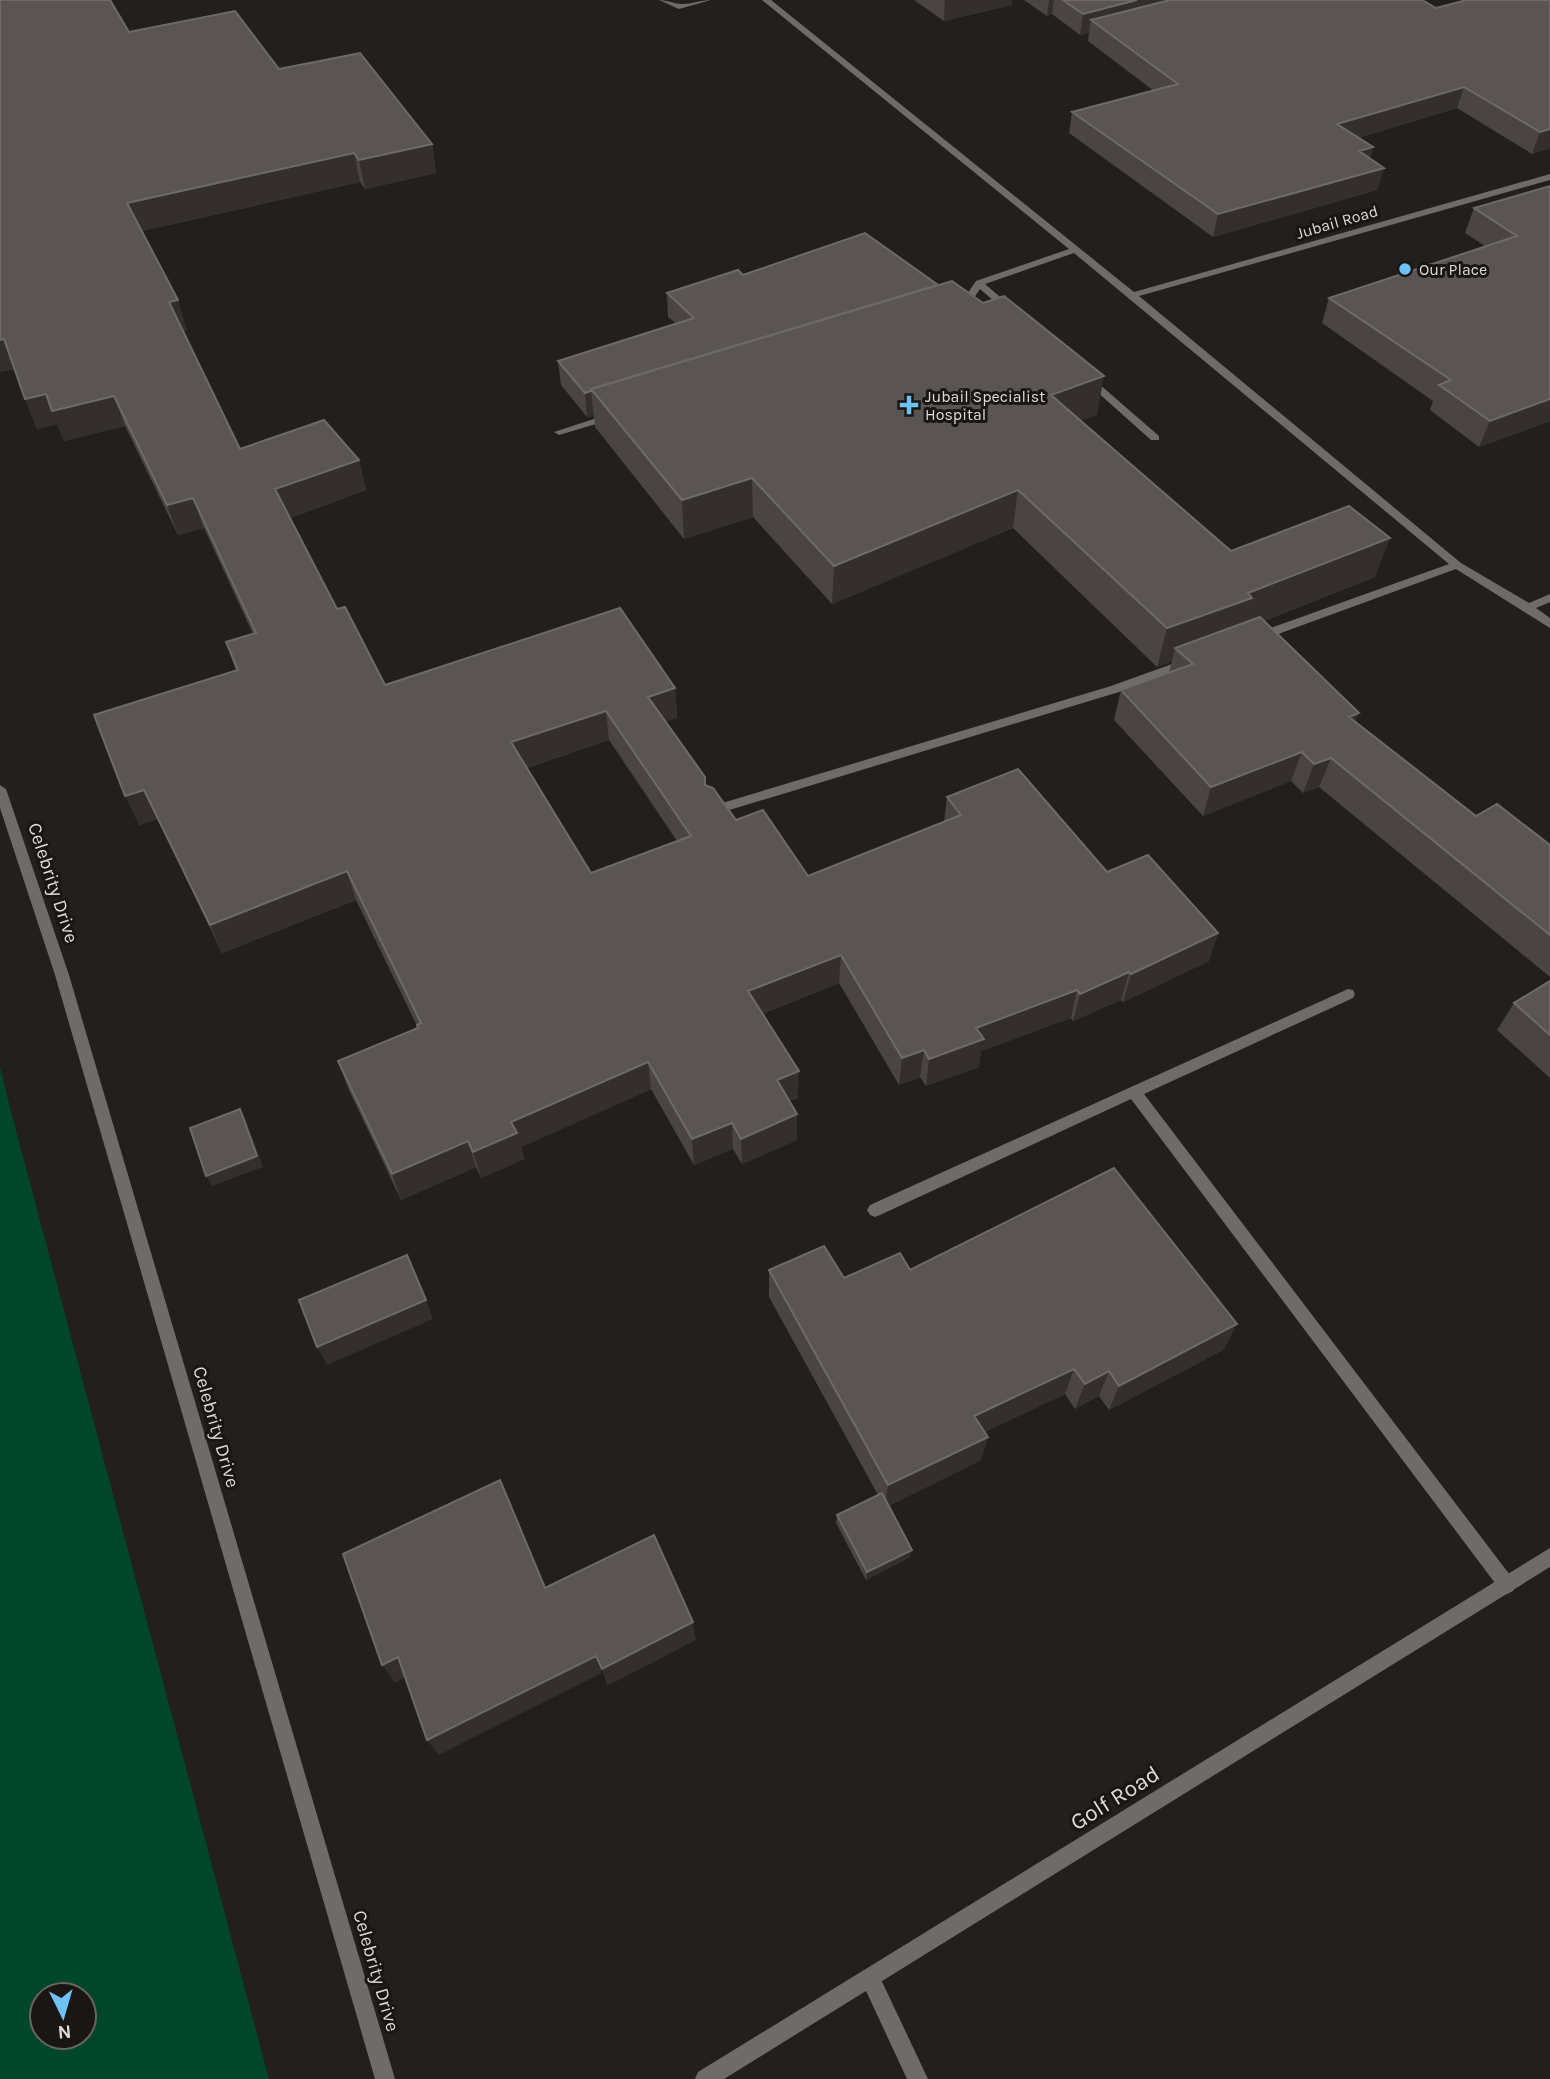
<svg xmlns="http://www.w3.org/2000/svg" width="1550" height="2079" viewBox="0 0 1550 2079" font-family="Karla,sans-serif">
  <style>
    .green { fill: #00462a; fill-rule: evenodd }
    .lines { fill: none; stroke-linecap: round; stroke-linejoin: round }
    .lane { fill: #6e6b6a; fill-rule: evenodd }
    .street { fill: #6e6b6a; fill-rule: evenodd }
    .wall { fill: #4a4443; fill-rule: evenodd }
    .shaded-wall { fill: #342f2d }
    .building { fill: #5a5553; stroke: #6f6a68; stroke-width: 2; fill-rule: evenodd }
    .poi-dot { fill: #6ec2f3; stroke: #191613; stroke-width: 2.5 }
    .labels { text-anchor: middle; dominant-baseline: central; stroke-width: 6; stroke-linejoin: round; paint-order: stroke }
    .far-street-label { font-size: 16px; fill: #dedbd9; stroke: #191613 }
    .far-poi-label { font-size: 16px; fill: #dedbd9; stroke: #191613; text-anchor: start }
    .street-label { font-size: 19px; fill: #dedbd9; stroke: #191613 }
    .near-street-label { font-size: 23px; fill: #dedbd9; stroke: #191613 }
  </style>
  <rect width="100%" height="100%" fill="#231f1c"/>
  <path class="green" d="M0 1067 10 1108 269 2079H0ZM42 1995H84V2037H42Z"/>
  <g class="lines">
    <path class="lane" d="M659 0C667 0 675 4 682 4 692 4 701 0 711 0L679 9Z
      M1348 989 1353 990 1355 994 1353 998 1144 1094 1513 1579 1516 1585 1513 1591 1507 1594 1501 1591 1131 1099 880 1215 875 1217 870 1215 867 1210 870 1205Z
      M870 1968 877 1971 928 2079H907L860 1978 863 1971Z"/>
    <path class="street" d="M762 0H771L1134 292 1550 174V180L1139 296 1461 563 1529 603 1550 594V602L1536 608 1550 618V628L1456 569 1262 640H1254V634L1449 564 1074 253 985 284 1013 308V312H1007L980 289 965 311H959L957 309 976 281 1069 249Z
      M1085 377H1091L1159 436V440H1151L1085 381Z
      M612 413 616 414V418L559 435 554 432Z
      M1186 659 1192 663 1190 666 1119 692 713 815 707 810 709 807 1111 686Z
      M0 785 6 789 69 975 395 2079H375L55 975 0 808Z
      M1550 1548V1567L724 2079H695L698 2072Z"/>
  </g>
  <path class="wall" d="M914 0H1012V5L944 21Z
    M1024 0H1422L1436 8 1467 0 1550 148 1532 154 1457 108 1358 138 1373 147 1370 159 1384 168 1377 190 1213 237 1069 133 1072 112 1154 91 1088 41 1089 33 1080 35 1052 14 1047 16Z
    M129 32 279 69 432 144 436 173 365 189 360 182 142 231 187 330 183 331 240 449 359 460 366 490 290 518 337 609 385 685 675 688 677 718 666 721 705 785 736 820 808 876 944 822 947 797 1107 872 1218 933 1209 961 1123 1002 1121 1000 1073 1021 1071 1018 981 1051 979 1067 926 1086 920 1077 899 1085 839 983 762 1014 798 1098 790 1101 797 1114V1140L742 1164 733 1149 694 1165 651 1089 521 1147 524 1159 481 1178 476 1167 401 1200 348 1088 338 1061 418 1028 356 900 222 953 158 819 139 825 236 671 226 642 253 634 204 528 178 535 125 426 64 441 57 424 37 429 14 369ZM609 740 677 841 591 873 527 768Z
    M1550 186V421L1479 447 1430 410 1433 401 1322 323 1329 298 1485 246 1465 233 1474 208Z
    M743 275 1097 415 1080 420 1231 551 1375 577 1264 621 1356 722 1476 816 1550 845V977L1319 787 1303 793 1291 781 1203 816 1114 720 1121 690 1169 673 1172 661 1157 667 1013 528 832 604 753 517 684 539 595 427 594 416 587 417 561 385 558 361 676 323 668 317 667 293Z
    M1550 981V1078L1497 1030 1514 1003Z
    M769 1270 844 1278 910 1270 1237 1324 1223 1350 1109 1410 1099 1396 1075 1409 1065 1394 985 1432 981 1460 888 1506 910 1557 866 1580 836 1523 837 1515 878 1495 769 1297Z"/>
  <path class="shaded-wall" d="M945 0H1012V5L944 21Z
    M1049 0H1054L1052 14 1047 16Z
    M1137 0H1214L1091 20 1089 33 1080 35 1083 14Z
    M1464 87 1457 108 1331 146 1337 124Z
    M1550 129V148L1532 154 1540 132Z
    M432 144 436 173 365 189 359 160Z
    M1373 147 1367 169 1359 151Z
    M354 153 360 182 137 232 127 203Z
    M1384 168 1377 190 1213 237 1218 214Z
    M178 300 187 330 179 332 169 302Z
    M4 339 16 369 0 372V340Z
    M1104 376 1097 415 1045 433 1051 395Z
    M591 391 594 416 587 417 585 393Z
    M46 394 114 396 125 426 64 441 57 424 37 429 25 399Z
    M1550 399V421L1479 447 1490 421Z
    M359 460 366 490 284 520 275 489Z
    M752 478 753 517 684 539 682 500Z
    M1018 490 1013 528 832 604 834 566Z
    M193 498 204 528 178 535 167 505Z
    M1390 538 1375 577 1243 629 1175 648 1172 661 1157 667 1167 628 1248 593Z
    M675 688 677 718 651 726 648 697Z
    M606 711 609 740 517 771 511 742Z
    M1359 713 1348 742 1349 717Z
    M1302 752 1291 781 1203 816 1211 787Z
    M1331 758 1319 787 1303 793 1314 764Z
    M144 790 158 819 139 825 125 796Z
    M347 871 356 900 222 953 210 925Z
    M1218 933 1209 961 1123 1002 1131 974Z
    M841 955 839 983 749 1019 748 991Z
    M1129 972 1121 1000 1073 1021 1080 994Z
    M1077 990 1071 1018 981 1051 979 1067 926 1086 929 1059 976 1028Z
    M924 1050 920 1077 899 1085 902 1058Z
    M648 1062 651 1089 521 1147 524 1159 481 1178 473 1152 511 1122Z
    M799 1071 798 1098 777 1107V1080Z
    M240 1109 246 1120 263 1167 212 1186 206 1176Z
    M797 1114V1140L742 1164 741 1139Z
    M732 1123 733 1149 694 1165 692 1139Z
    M468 1141 476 1167 401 1200 392 1174Z
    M426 1300 433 1319 327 1365 317 1347Z
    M1237 1324 1223 1350 1109 1410 1119 1386Z
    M1074 1369 1065 1394 968 1440 974 1416Z
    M1109 1371 1099 1396 1075 1409 1085 1384Z
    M988 1437 981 1460 885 1508 888 1485Z
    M912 1550 910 1557 866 1580 867 1572Z
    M693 1622 696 1640 607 1686 602 1669Z
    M596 1656 602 1673 439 1755 427 1740Z
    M398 1657 410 1675 395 1683 382 1665Z"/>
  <path class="building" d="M0 0H110L129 32 235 11 279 69 360 53 432 144 359 160 354 153 127 203 178 300 169 302 240 449 324 420 359 460 275 489 337 609 345 607 385 685 620 608 675 688 648 697 705 777V785L713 788 736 820 763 810 808 876 961 815 947 797 1018 769 1107 872 1148 855 1218 933 1131 974 1129 972 1080 994 1077 990 976 1028 984 1039 929 1059 924 1050 902 1058 841 955 748 991 799 1071 777 1080 797 1114 741 1139 732 1123 692 1139 648 1062 511 1122 517 1133 473 1152 468 1141 392 1174 338 1061 418 1028 417 1025 421 1023 347 871 210 925 144 790 125 796 94 715 238 670 226 642 256 633 193 498 167 505 114 396 52 411 46 394 25 399 4 339 0 340ZM606 711 691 836 591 873 511 742Z
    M1063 0H1137L1083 14Z
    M1170 0H1422L1436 8 1467 0H1550V129L1540 132 1464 87 1337 124 1373 147 1359 151 1384 168 1218 214 1072 112 1178 84 1091 20Z
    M1550 186V399L1490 421 1439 385 1451 380 1329 298 1517 236 1474 208Z
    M865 233 938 285 591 389V391L585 393 558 361 694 318 667 293 738 270 743 275Z
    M952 281 983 303 1004 296 1104 376 1051 395 1231 551 1349 506 1390 538 1248 593 1252 598 1167 628 1018 490 834 566 752 478 682 500 591 389Z
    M1260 617 1359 713 1349 717 1476 816 1497 804 1550 845V935L1331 758 1314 764 1302 752 1211 787 1121 690 1193 664 1175 648Z
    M1550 981V1035L1514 1003Z
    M240 1109 257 1156 206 1176 190 1128Z
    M1114 1168 1237 1324 1119 1386 1109 1371 1085 1384 1074 1369 974 1416 988 1437 888 1485 769 1270 824 1246 844 1278 900 1253 910 1270Z
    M407 1255 426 1300 317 1347 299 1300Z
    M500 1480 545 1588 654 1535 693 1622 602 1669 596 1656 427 1740 398 1657 382 1665 343 1554Z
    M882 1493 912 1550 867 1572 837 1515Z"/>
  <g class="poi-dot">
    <circle cx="1405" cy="269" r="7"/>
    <path d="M905.5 394.5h7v7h7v7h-7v7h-7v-7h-7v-7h7z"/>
  </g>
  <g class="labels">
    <g class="far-street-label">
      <text transform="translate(1337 222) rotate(-16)">Jubail Road</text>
    </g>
    <g class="far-poi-label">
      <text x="1419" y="269">Our Place</text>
      <text x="925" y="396">Jubail Specialist<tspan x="925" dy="18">Hospital</tspan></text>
    </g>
    <g class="street-label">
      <text transform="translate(53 883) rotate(72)">Celebrity Drive</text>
      <text transform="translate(216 1427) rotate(74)">Celebrity Drive</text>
      <text transform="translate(376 1971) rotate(74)">Celebrity Drive</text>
    </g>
    <g class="near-street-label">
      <text transform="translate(1115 1798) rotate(-32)">Golf Road</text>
    </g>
  </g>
  <g transform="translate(63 2016) rotate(175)"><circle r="33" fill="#191613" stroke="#686562" stroke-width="2"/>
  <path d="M0-5L12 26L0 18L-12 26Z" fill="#6ec2f3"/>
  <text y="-10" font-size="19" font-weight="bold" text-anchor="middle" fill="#dedbd9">N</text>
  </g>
</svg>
